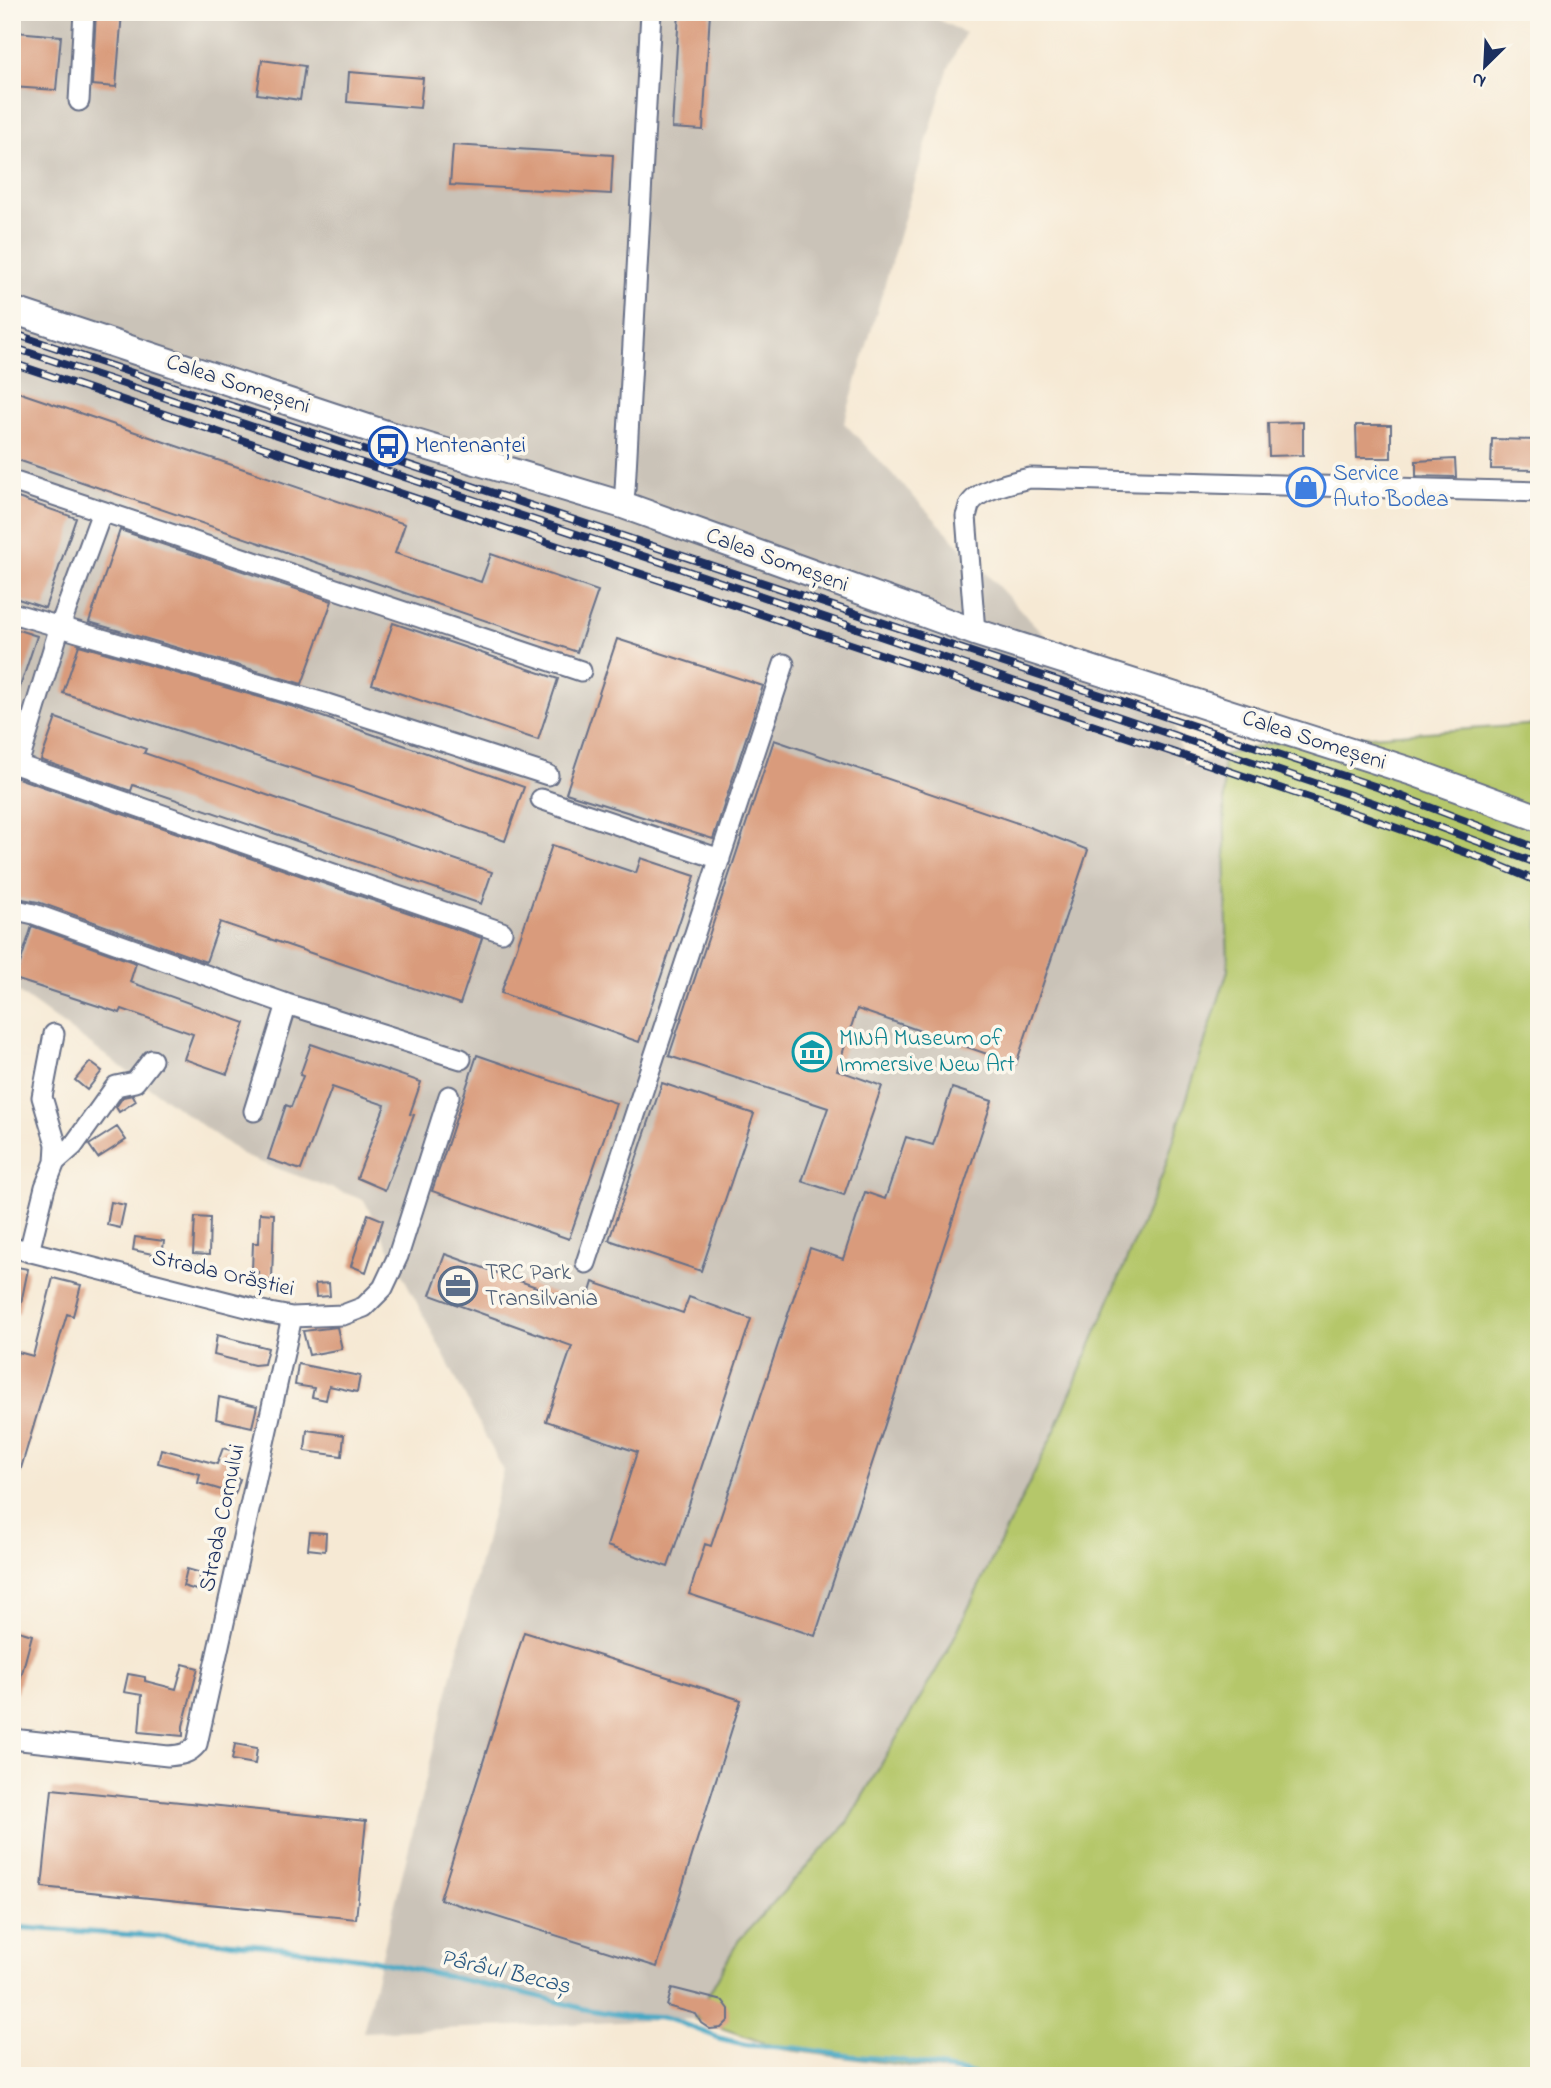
<svg xmlns="http://www.w3.org/2000/svg" width="1551" height="2088" viewBox="0 0 1551 2088" font-family="'Indie Flower',sans-serif">
  <style>
    .industrial { fill: #cac3b8 }
    .green { fill: #b5c76b; stroke: #687b64; stroke-width: 2 }
    .lines { fill: none; stroke-linecap: round; stroke-linejoin: round }
    .stream { stroke: #45a8c5; stroke-width: 5 }
    .building { fill: #d99b7c }
    .minor-casing { stroke: #687087; stroke-width: 23 }
    .major-casing { stroke: #687087; stroke-width: 30 }
    .minor { stroke: #fff; stroke-width: 19 }
    .major { stroke: #fff; stroke-width: 26 }
    .rail-casing { stroke: #1b2f5e; stroke-width: 8 }
    .rail { stroke: #fbf7ec; stroke-width: 5; stroke-dasharray: 16; stroke-linecap: butt }
    .labels { text-anchor: middle; dominant-baseline: central; stroke-width: 7; stroke-linejoin: round; paint-order: stroke }
    .street-label { font-size: 23px; fill: #1b2f5e; stroke: #fbf7ec }
    .transit-label { font-size: 23px; fill: #164399; stroke: #fbf7ec; text-anchor: start }
    .shop-label { font-size: 23px; fill: #366cbe; stroke: #fbf7ec; text-anchor: start }
    .culture-label { font-size: 23px; fill: #0d838f; stroke: #fbf7ec; text-anchor: start }
    .service-label { font-size: 23px; fill: #4e5e75; stroke: #fbf7ec; text-anchor: start }
    .water-label { font-size: 24px; font-style: italic; fill: #2a5982; stroke: #fbf7ec }
  </style>
  <rect width="100%" height="100%" fill="#fbf7ec"/>
  <filter id="ink" filterUnits="userSpaceOnUse"><feTurbulence type="fractalNoise" baseFrequency=".0143" numOctaves="2"/><feDisplacementMap in="SourceGraphic" scale="14" xChannelSelector="R" yChannelSelector="G"/><feConvolveMatrix kernelMatrix="1 2 1 2 8 2 1 2 1" color-interpolation-filters="sRGB"/></filter>
  <filter id="wash" filterUnits="userSpaceOnUse"><feTurbulence type="fractalNoise" baseFrequency=".00686" numOctaves="4" result="noise"/><feDisplacementMap in="SourceGraphic" scale="28" xChannelSelector="R" yChannelSelector="G"/><feGaussianBlur stdDeviation="1.57" result="paint"/><feColorMatrix in="noise" values="0 0 0 0 0 0 0 0 0 0 0 0 0 0 0 0 0 1.4 0 .05"/><feComposite in="paint" operator="in"/></filter>
  <g filter="url(#wash)">
    <rect width="100%" height="100%" fill="#f6e9d4"/>
    <path class="industrial" d="M12 12H929V15L965 33 948 69 844 423 1080 673 1172 717 1184 764 1223 755 1228 970 1162 1176 1055 1430 948 1650 847 1823 738 1941 695 2019 363 2032 503 1470 364 1200 246 1157 12 988Z"/>
    <path class="green" d="M1539 724V2076H986L782 2049 695 2019 738 1941 847 1823 948 1650 1055 1430 1162 1176 1228 970 1223 755 1272 743Z"/>
    <g class="lines">
      <path class="stream" d="M12 1927 165 1937 261 1945 363 1958 541 1997 584 2009 626 2016 668 2018 719 2038 748 2045 796 2048 850 2056 899 2060 985 2076"/>
    </g>
    <g id="blocks">
      <path class="building" d="M96 12H122L116 87 92 85Z
        M679 12H710L703 130 672 128Z
        M16 32 61 36 56 90 12 87V53H14Z
        M262 60 305 66 300 100 257 94Z
        M349 72 423 78 420 108 347 102Z
        M453 145 613 155 611 194 450 185Z
        M12 390 405 524 395 553 481 582 491 554 598 591 577 652 12 458Z
        M1303 422V455L1269 456 1268 423Z
        M1356 425H1391V458H1357Z
        M1492 439 1539 440V470L1491 469Z
        M1455 459 1456 477 1416 476V461Z
        M12 496 76 518 45 608 12 597Z
        M120 530 332 601 302 684 89 622Z
        M393 623 558 679 538 740 372 684Z
        M12 628 37 636 15 702H12Z
        M617 639 763 686 713 839 566 793Z
        M79 645 294 707 524 787 505 841 353 788 63 693Z
        M56 718 146 749 144 753 492 872 481 904 133 785 131 791 41 760Z
        M774 740 1029 827 1088 850 1016 1064 857 1009 837 1070 882 1086 844 1195 802 1181 828 1108 669 1056Z
        M12 776 482 938 460 1004 220 922 206 962 38 902 12 897Z
        M552 845 636 873 641 858 695 876 639 1042 501 993Z
        M32 926 136 963 130 982 245 1023 227 1074 184 1059 193 1034 122 1009 120 1013 15 979Z
        M311 1044 421 1082 410 1114 414 1115 385 1190 357 1178 385 1105 332 1087 301 1170 268 1159 286 1105 291 1107 303 1076 300 1075Z
        M477 1055 616 1103 569 1239 432 1191Z
        M90 1062 102 1071 87 1090 75 1080Z
        M662 1083 754 1114 701 1271 609 1240Z
        M952 1088 992 1101 815 1636 689 1594 705 1544 711 1546 810 1248 843 1259 865 1192 885 1199 906 1137 933 1145Z
        M133 1095 136 1101 119 1112 116 1107 123 1097Z
        M117 1127 126 1140 98 1158 89 1145Z
        M111 1202 125 1205 120 1228 107 1225Z
        M260 1213 274 1214 272 1280H258L259 1272 252 1271 253 1243H259Z
        M368 1214 383 1220 366 1272 351 1266Z
        M195 1217 210 1218 209 1255 193 1254Z
        M135 1237 164 1241 162 1256 133 1250Z
        M445 1254 586 1305 593 1282 683 1313 689 1297 751 1319 668 1567 607 1546 637 1452 546 1421 572 1346 430 1295Z
        M12 1266 28 1269 19 1313H12Z
        M53 1278 81 1285 73 1316 67 1314 16 1485 12 1484V1370L18 1352 33 1356Z
        M329 1283 330 1296 316 1297 315 1284Z
        M337 1327 342 1349 309 1355 303 1331Z
        M217 1335 268 1348 264 1364 254 1365 214 1355Z
        M298 1364 360 1376 357 1392 329 1386 326 1400 312 1397 314 1388 295 1385Z
        M219 1397 257 1406 252 1427 216 1419Z
        M307 1430 344 1435 342 1456 305 1451Z
        M223 1448 241 1453 234 1478 240 1479 235 1494 198 1483 200 1474 158 1463 161 1449 217 1464Z
        M310 1532 326 1533 325 1551 308 1549Z
        M187 1569 201 1573 196 1590 183 1586Z
        M12 1629 32 1635 17 1692 12 1691Z
        M524 1632 741 1700 657 1967 440 1899Z
        M183 1664 198 1668 183 1726V1736L139 1732 142 1695 124 1692 128 1674 145 1677V1681L176 1689Z
        M235 1744 257 1748 255 1764 232 1760Z
        M52 1789 366 1821 356 1919 42 1887Z
        M672 1988 723 2001 729 2009V2020L721 2028 710 2029 701 2023 696 2014 667 2006Z"/>
    </g>
  </g>
  <g filter="url(#ink)">
    <use href="#blocks" fill-opacity="0" stroke="#687087" stroke-width="2"/>
    <g class="lines">
      <defs>
        <path id="minor" d="M79 101 84 12
          M12 481 581 671
          M623 505 625 490 651 12
          M12 613 327 704 548 775
          M975 632 966 516C968 512 968 507 970 504 979 489 1013 482 1030 478L1539 492
          M12 763 502 932
          M18 765 60 626 102 512
          M541 799 720 859
          M12 909 34 914 287 1004 461 1059
          M54 1034 42 1097 56 1144 55 1162
          M254 1111 287 1004
          M12 1247 270 1313 292 1317 343 1315 364 1307 383 1288 398 1256 449 1096
          M29 1252 45 1187 55 1162 73 1146 116 1086 135 1082 152 1060
          M586 1263 784 664
          M12 1739 168 1756C181 1755 189 1754 197 1744L292 1317"/>
        <path id="major" d="M12 310 389 435 623 505 975 632 1413 772 1539 818"/>
      </defs>
      <use href="#minor" class="minor-casing"/>
      <use href="#major" class="major-casing"/>
      <use href="#minor" class="minor"/>
      <use href="#major" class="major"/>
      <defs>
        <path id="rail" d="M12 333 1377 787 1539 849
          M12 347 661 562 1371 802 1539 864
          M12 363 1363 816 1484 859 1539 882"/>
      </defs>
      <use href="#rail" class="rail-casing"/>
      <use href="#rail" class="rail"/>
    </g>
  </g>
  <defs>
    <symbol id="bus-ring" viewBox="-11 -11 22 22"><circle r="9.5" fill="#fbf7ec" stroke="#1a4fb4" stroke-width="1.5"/><path d="M-5-6H5V4H4V6H2V4H-2V6H-4V4H-5ZM-3.5-4V0h7V-4ZM-3.5 1.2v1.5H-2V1.2ZM2 1.2v1.5H3.5V1.2Z" fill="#1a4fb4"/></symbol>
    <symbol id="shop-ring" viewBox="-11 -11 22 22"><circle r="9.5" fill="#fbf7ec" stroke="#3f7fe0" stroke-width="1.5"/><path d="M-5-2.5h2.3a2.7 3.5 0 0 1 5.4 0H5L5.5 6h-11ZM-1.5-2.5h3a1.5 2.3 0 0 0-3 0Z" fill="#3f7fe0"/></symbol>
    <symbol id="museum-ring" viewBox="-11 -11 22 22"><circle r="9.5" fill="#fbf7ec" stroke="#0f9aa8" stroke-width="1.5"/><path d="M0-6L6-3V-2H-6V-3ZM-5-1h2V3h-2ZM-1-1h2V3h-2ZM3-1h2V3H3ZM-6 4H6V6H-6Z" fill="#0f9aa8"/></symbol>
    <symbol id="office-ring" viewBox="-11 -11 22 22"><circle r="9.5" fill="#fbf7ec" stroke="#5c6f8a" stroke-width="1.5"/><path d="M-6-3h4V-5.5h4V-3h4V5H-6ZM-1-4.5V-3h2v-1.5ZM-6 0V1H6V0Z" fill="#5c6f8a"/></symbol>
  </defs>
  <g fill-rule="evenodd">
    <use href="#bus-ring" x="366" y="424" width="44" height="44"/>
    <use href="#shop-ring" x="1284" y="465" width="44" height="44"/>
    <use href="#museum-ring" x="790" y="1030" width="44" height="44"/>
    <use href="#office-ring" x="436" y="1264" width="44" height="44"/>
  </g>
  <g class="labels">
    <g class="street-label">
      <text transform="translate(238 385) rotate(18)">Calea Someșeni</text>
      <text transform="translate(777 561) rotate(20)">Calea Someșeni</text>
      <text transform="translate(1314 741) rotate(18)">Calea Someșeni</text>
      <text transform="translate(223 1274) rotate(13)">Strada Orăștiei</text>
      <text transform="translate(223 1518) rotate(-78)">Strada Cornului</text>
    </g>
    <g class="transit-label">
      <text x="415" y="446">Mentenanței</text>
    </g>
    <g class="shop-label">
      <text x="1333" y="474">Service<tspan x="1333" dy="26">Auto Bodea</tspan></text>
    </g>
    <g class="culture-label">
      <text x="839" y="1039">MINA Museum of<tspan x="839" dy="26">Immersive New Art</tspan></text>
    </g>
    <g class="service-label">
      <text x="485" y="1273">TRC Park<tspan x="485" dy="26">Transilvania</tspan></text>
    </g>
    <g class="water-label">
      <text transform="translate(505 1973) rotate(13)">Pârâul Becaș</text>
    </g>
  </g>
  <rect width="1551" height="2088" fill="none" stroke="#fbf7ec" stroke-width="42"/>
  <g transform="translate(1485 66) rotate(204)" stroke="#fbf7ec" stroke-width="5" paint-order="stroke">
  <path d="M0-5L12 26L0 18L-12 26Z" fill="#1b2f5e"/>
  <text y="-10" font-size="19" font-weight="bold" text-anchor="middle" fill="#1b2f5e">N</text>
  </g>
</svg>
